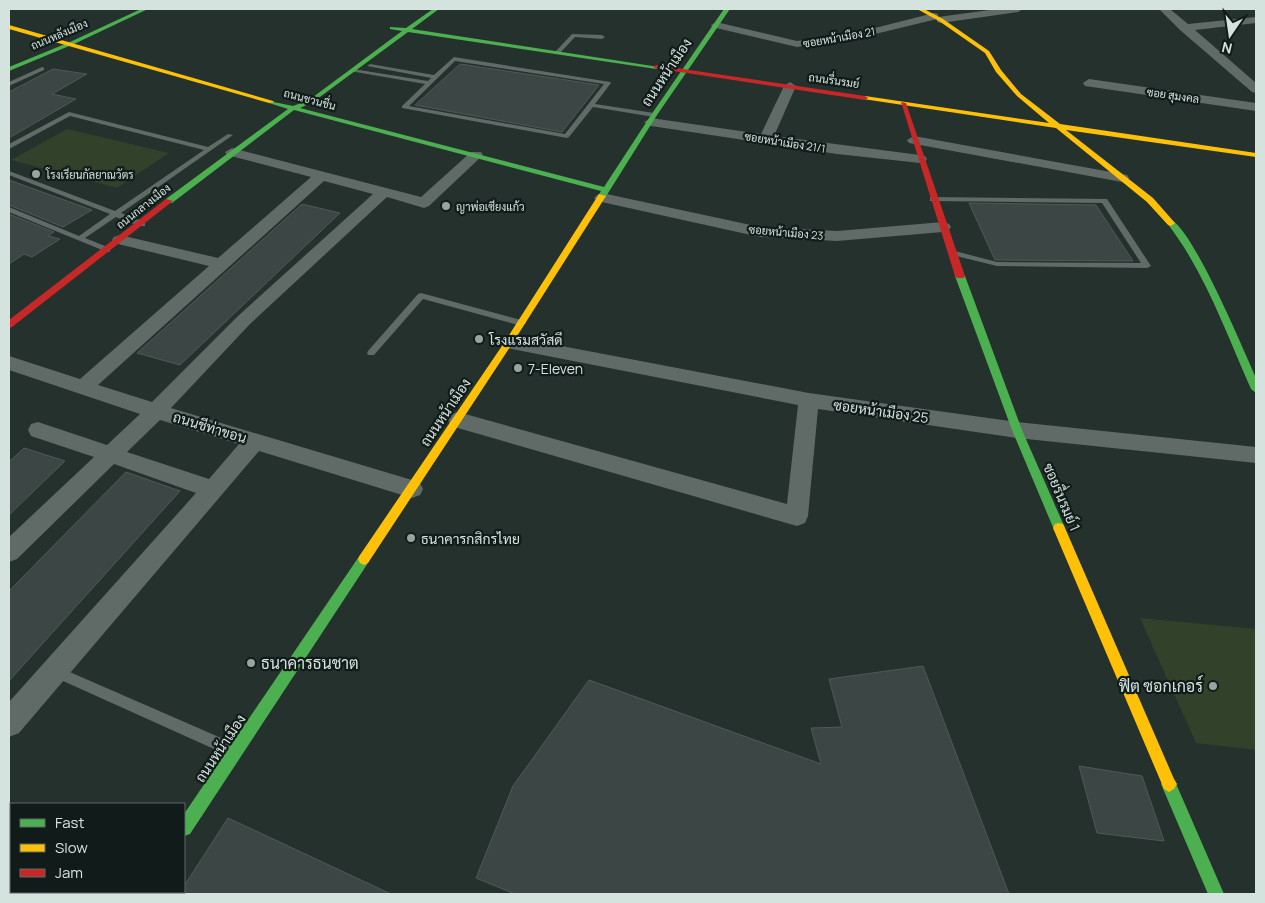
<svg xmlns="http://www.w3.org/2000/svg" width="1265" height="903" viewBox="0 0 1265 903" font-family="Manrope,Sarabun,sans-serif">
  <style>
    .green { fill: #32412a }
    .building { fill: #3c4745; stroke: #4f5a58 }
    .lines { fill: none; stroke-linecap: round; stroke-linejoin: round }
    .lane { fill: #606a67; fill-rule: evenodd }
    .street { fill: #606a67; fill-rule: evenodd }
    .fast { fill: #4caf50; fill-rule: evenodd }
    .slow { fill: #ffc107; fill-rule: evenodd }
    .jam { fill: #c62828; fill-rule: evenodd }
    .poi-dot { fill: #97a5a1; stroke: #111b19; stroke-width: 2 }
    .labels { text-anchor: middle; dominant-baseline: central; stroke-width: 4.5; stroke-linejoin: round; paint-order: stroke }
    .far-street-label { font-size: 11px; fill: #d5e3df; stroke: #111b19 }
    .far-poi-label { font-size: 11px; fill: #d5e3df; stroke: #111b19; text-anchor: start }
    .street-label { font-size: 14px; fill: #d5e3df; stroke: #111b19 }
    .poi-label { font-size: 14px; fill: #d5e3df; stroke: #111b19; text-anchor: start }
    .near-poi-label { font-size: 16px; fill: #d5e3df; stroke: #111b19; text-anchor: start }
  </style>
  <rect width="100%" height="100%" fill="#24312d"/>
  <path class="green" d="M67 129 169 153 117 188 11 160Z
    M1140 618 1256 629V750L1196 743Z"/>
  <path class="building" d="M460 64 599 85 562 132 415 105Z
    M53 69 87 74 52 94 76 99 9 138V92Z
    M9 180 92 210 63 227 9 205Z
    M969 203 1096 205 1133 261 995 260Z
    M302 204 340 213 180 365 137 353Z
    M9 214 54 232 48 236 60 239 32 257 24 254 9 264Z
    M24 448 65 461 9 515V462Z
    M126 472 180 491 9 681V591Z
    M923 666 1009 894H515L476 878 513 786 589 680 821 764 811 728 842 727 829 679Z
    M1079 766 1142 776 1164 841 1097 833Z
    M228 818 391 894H178L180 892H184V886Z"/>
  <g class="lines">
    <path class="lane" d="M572 34 602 35 605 37 602 39 575 37 560 53H556V51Z
      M454 57 610 82 611 83 595 104 654 113 657 115 654 117 593 107 569 137 567 138 402 108V106L425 84 350 71 353 69 428 81 431 78 367 66 370 64 434 75ZM455 61 604 84 565 134 409 106Z
      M42 67 44 68V70L9 86V82Z
      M69 112 208 147 228 134 233 135 121 213 145 222V226H139L116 217 85 238 110 248V252H107L9 212V207L79 236 110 214 9 175V171L115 211 204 150 70 116 9 149V144Z
      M930 197 1107 199 1151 266 1147 268 997 266 948 254V250H951L997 262 1141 263 1102 203 933 201H930Z
      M421 293 525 321 526 323 522 326 423 299 374 355H368L367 353 368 351 418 294Z
      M56 666 235 744 237 749 235 754 230 756 225 754 52 676 50 672 52 668Z"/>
    <path class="street" d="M997 9H1023L1018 12 941 23 937 22V19L871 35 797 47 712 27 711 25 716 22 797 41 871 29 934 13 938 14V17Z
      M1159 9H1170L1188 24 1256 17V23L1195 30 1256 83V93L1252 92 1180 30Z
      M1089 79 1256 103V111L1085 86 1083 83Z
      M790 82 796 86 774 136 920 155 925 156 927 159 925 162 920 163 837 154 651 126 644 122 651 118 761 134 784 86Z
      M914 136 1122 174 1127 175 1129 178 1127 181 1122 182 909 143 907 140Z
      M232 148 421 197 471 152H481L483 155 429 206 424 208 387 197 250 324 171 408 412 480 420 483 423 489 420 495 412 498 259 451 19 733 9 737V702L196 493 114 464 17 559 9 562V537L94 457 31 436 28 430 31 424 38 422 107 445 140 414 9 370V356L80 379 209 266 114 243 112 240 114 237 120 235 218 258 311 177 227 155 225 152ZM324 181 373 194 238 316 152 402 98 385ZM160 420 239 444 209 479 127 452Z
      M602 193 760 227 837 231 943 222 949 224 951 227 949 230 943 232 837 241 760 237 597 201 594 198 597 195Z
      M509 336 809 393 1017 422 1256 447V463L1017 438 818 409 808 516 805 523 797 526 451 426 448 420 451 414 458 412 787 504 798 405 502 347 500 342 502 337Z"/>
    <path class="fast" d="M141 9H148L74 44 9 71V67L70 42Z
      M433 9H439L412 29 659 67 656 69 408 32 313 102 300 108 604 187 651 115 724 9H730L657 115 605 198 598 196 601 191 294 110 172 203H166V199L288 109 269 103V101L293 106 309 100 402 31 390 29V27L406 28Z
      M1171 220C1193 229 1244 351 1256 378V393L1251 389C1226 333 1205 272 1167 223Z
      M960 273 965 276 1022 430 1065 528 1063 532 1059 533 1055 532 1012 430 955 276Z
      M364 553 368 555 370 559 368 563 190 834 184 836V814L360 555Z
      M1169 776 1174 779 1224 894H1208L1161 784 1164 779Z"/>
    <path class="slow" d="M917 9H924L943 19 989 51 1001 70 1021 94 1060 124 1256 153V157L1066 130 1153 198 1175 223 1171 226 1168 225 1147 202 1056 128 863 99V97L865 96 1049 123 1017 96 996 72 985 53 939 21Z
      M9 25 273 101 274 102 269 103 9 29Z
      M599 194 606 196 512 344 368 563 364 565 360 563 358 559 360 555 506 340Z
      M1059 523 1063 524 1065 528 1174 779 1177 784 1174 789 1169 792 1164 789 1053 528 1055 524Z"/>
    <path class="jam" d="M656 65 865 96 868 98 865 100 654 68V66Z
      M901 102 906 103 965 276 963 278H957L955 276Z
      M166 199 173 201 12 327 9 328V320Z
      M131 892H149L148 894H131Z"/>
  </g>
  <g class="poi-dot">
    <circle cx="36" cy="174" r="5"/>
    <circle cx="446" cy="206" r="5"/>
    <circle cx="479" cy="339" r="5"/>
    <circle cx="518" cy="368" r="5"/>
    <circle cx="411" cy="538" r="5"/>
    <circle cx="251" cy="663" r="5"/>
    <circle cx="1213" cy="686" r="5"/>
  </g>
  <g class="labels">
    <g class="far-street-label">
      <text transform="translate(59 34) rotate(-23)">ถนนหลังเมือง</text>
      <text transform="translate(839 37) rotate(-10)">ซอยหน้าเมือง 21</text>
      <text transform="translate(834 80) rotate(8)">ถนนรื่นรมย์</text>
      <text transform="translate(1173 95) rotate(8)">ซอย สุมงคล</text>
      <text transform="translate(310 99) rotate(15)">ถนนชวนชื่น</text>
      <text transform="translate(785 142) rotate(9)">ซอยหน้าเมือง 21/1</text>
      <text transform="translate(143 206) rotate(-38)">ถนนกลางเมือง</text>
      <text transform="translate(786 232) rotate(5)">ซอยหน้าเมือง 23</text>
    </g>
    <g class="far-poi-label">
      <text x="46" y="174">โรงเรียนกัลยาณวัตร</text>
      <text x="456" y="206">ญาพ่อเซียงแก้ว</text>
    </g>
    <g class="street-label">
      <text transform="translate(666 72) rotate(-56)">ถนนหน้าเมือง</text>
      <text transform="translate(881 411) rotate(8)">ซอยหน้าเมือง 25</text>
      <text transform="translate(445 412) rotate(-56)">ถนนหน้าเมือง</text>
      <text transform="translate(210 427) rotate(17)">ถนนชีท่าขอน</text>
      <text transform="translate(1062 497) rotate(67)">ซอยรื่นรมย์ 1</text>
      <text transform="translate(220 748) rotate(-56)">ถนนหน้าเมือง</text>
    </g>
    <g class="poi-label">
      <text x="489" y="339">โรงแรมสวัสดี</text>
      <text x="528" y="368">7-Eleven</text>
      <text x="421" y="538">ธนาคารกสิกรไทย</text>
    </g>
    <g class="near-poi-label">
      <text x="261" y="663">ธนาคารธนชาต</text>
      <text x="1203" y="686" text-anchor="end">ฟิต ซอกเกอร์</text>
    </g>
  </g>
  <rect width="1265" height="903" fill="none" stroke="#d5e3df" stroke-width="20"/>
  <rect x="10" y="803" width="175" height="90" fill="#111b19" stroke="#5f6b68"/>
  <rect x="20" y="819" width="25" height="8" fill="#4caf50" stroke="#5f6b68"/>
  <text x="55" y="828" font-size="15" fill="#d5e3df">Fast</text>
  <rect x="20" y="844" width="25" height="8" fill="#ffc107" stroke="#5f6b68"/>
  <text x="55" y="853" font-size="15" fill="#d5e3df">Slow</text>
  <rect x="20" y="869" width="25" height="8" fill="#c62828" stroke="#5f6b68"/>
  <text x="55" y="878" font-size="15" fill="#d5e3df">Jam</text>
  <g transform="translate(1230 35) rotate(193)" stroke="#111b19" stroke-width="4" paint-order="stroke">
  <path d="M0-4L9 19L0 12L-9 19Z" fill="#d5e3df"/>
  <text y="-8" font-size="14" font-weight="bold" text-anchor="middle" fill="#d5e3df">N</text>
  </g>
</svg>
